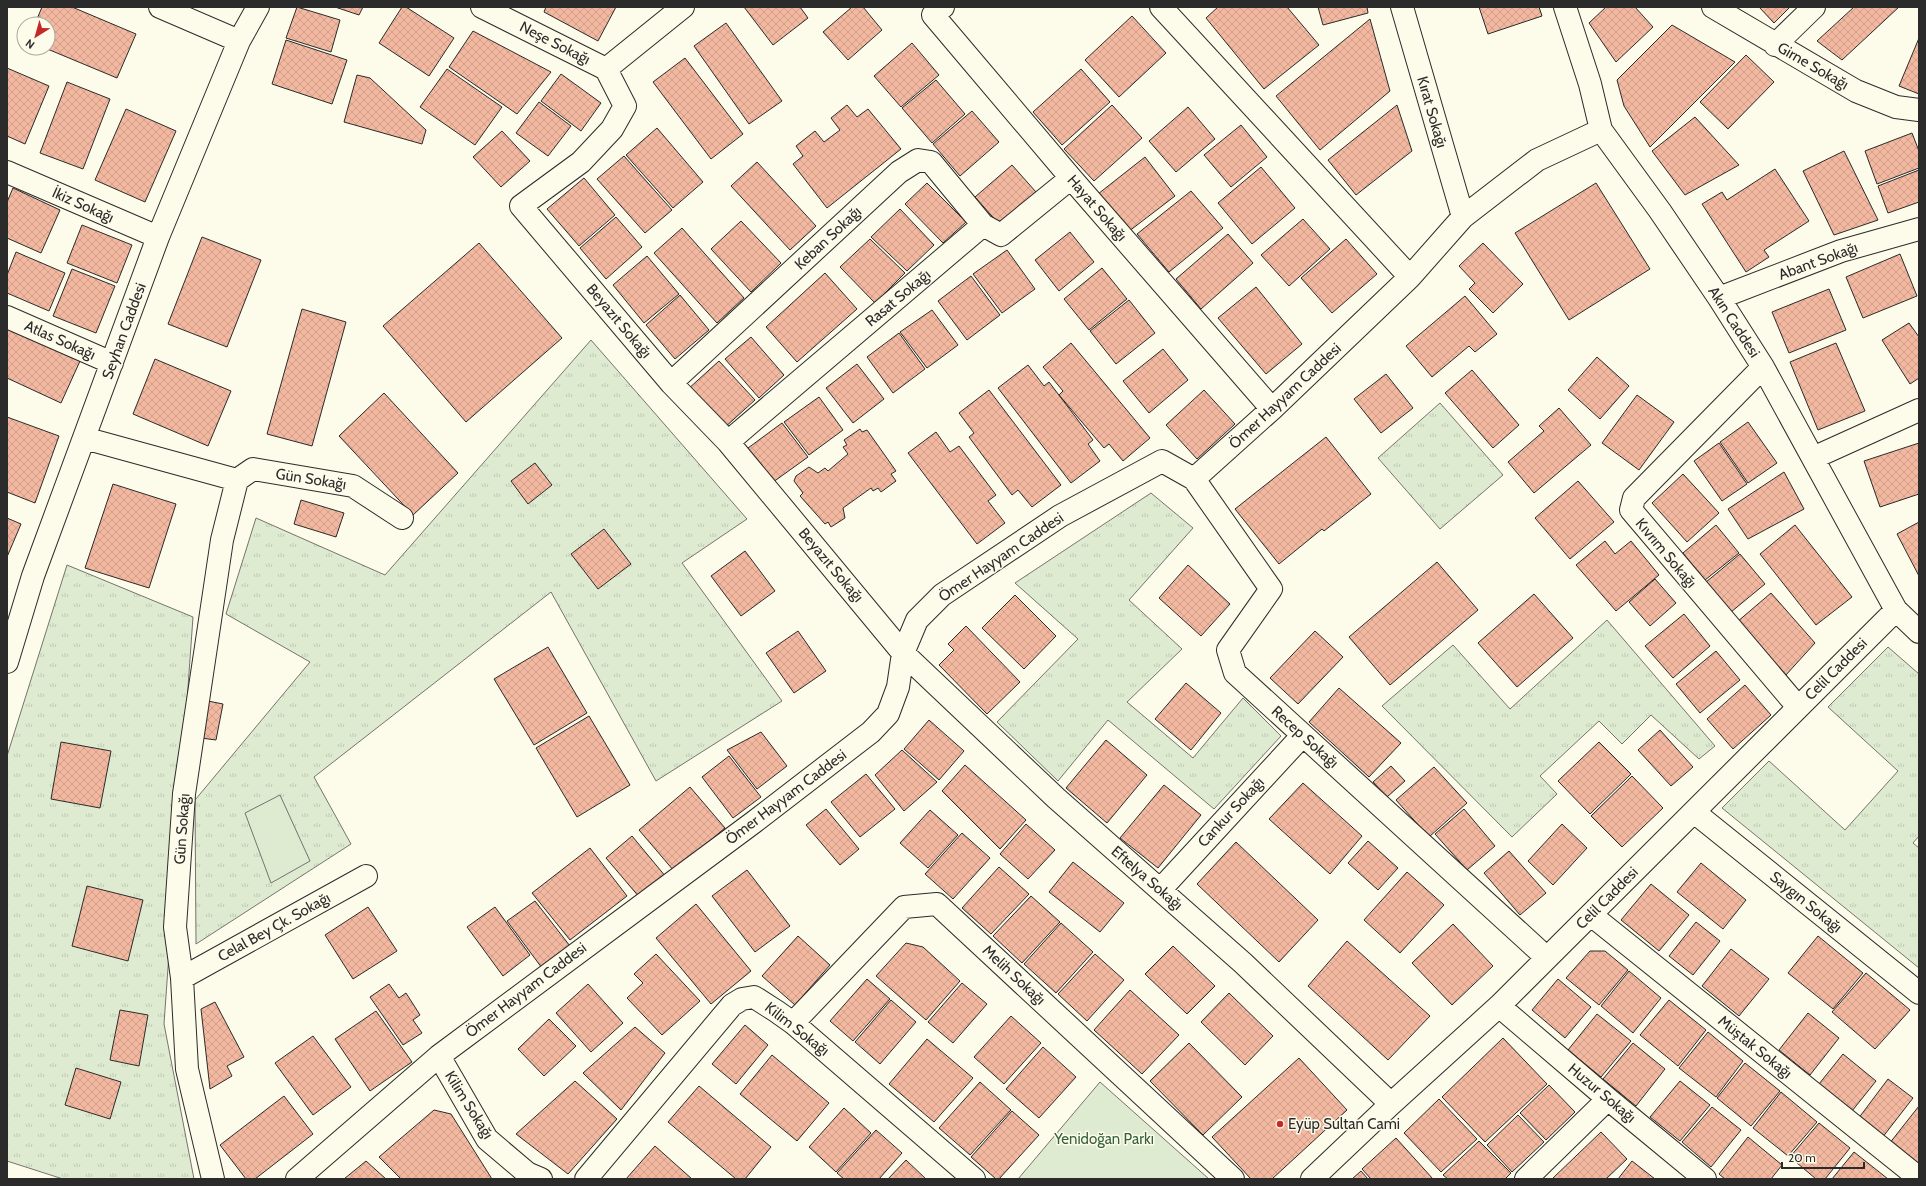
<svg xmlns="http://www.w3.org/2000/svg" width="1926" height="1186" viewBox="0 0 1926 1186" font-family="Cabin,sans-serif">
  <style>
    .grass { fill: url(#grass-tufts); stroke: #74746e }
    .park { fill: #deebd1; stroke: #74746e }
    .building { fill: url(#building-cross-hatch); stroke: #2b2b2b }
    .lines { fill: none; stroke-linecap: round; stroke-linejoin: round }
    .minor-casing { stroke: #2b2b2b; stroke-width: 24 }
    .minor { stroke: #fdfbea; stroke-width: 22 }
    .poi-dot { fill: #c62828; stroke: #fdfbea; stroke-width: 1.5 }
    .labels { text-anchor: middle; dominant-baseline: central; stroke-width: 3; stroke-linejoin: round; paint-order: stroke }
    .street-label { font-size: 15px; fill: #2b2b2b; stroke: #fdfbea }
    .poi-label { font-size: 15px; fill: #2b2b2b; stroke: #fdfbea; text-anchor: start }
    .park-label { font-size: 15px; fill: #34623c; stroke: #fdfbea }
  </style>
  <defs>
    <pattern id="grass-tufts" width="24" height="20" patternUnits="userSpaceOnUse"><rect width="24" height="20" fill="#deebd1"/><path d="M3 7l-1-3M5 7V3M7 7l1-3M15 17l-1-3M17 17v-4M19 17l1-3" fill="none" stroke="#bfcab4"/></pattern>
    <pattern id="building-cross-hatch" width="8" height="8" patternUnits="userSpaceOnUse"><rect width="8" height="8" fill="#f2b8a0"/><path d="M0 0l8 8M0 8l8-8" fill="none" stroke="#d09e8a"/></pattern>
  </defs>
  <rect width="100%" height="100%" fill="#fdfbea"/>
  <path class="grass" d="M591 340 747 519 682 563 782 701 656 781 551 592 314 777 351 844 196 944 195 800 310 662 226 614 256 518 385 575Z
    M1440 403 1503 475 1440 529 1378 458Z
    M1151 493 1193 528 1129 600 1182 649 1127 702 1193 758 1243 698 1281 736 1214 809 1108 720 1058 781 997 722 1078 639 1015 583Z
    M67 565 193 617 164 1024 194 1179H63L7 1161V756Z
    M1607 620 1715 746 1699 759 1651 715 1622 744 1599 721 1540 776 1557 794 1512 837 1382 706 1453 645 1510 709Z
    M1888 647 1919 674V836L1913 843 1919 848V968L1722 808 1769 761 1845 830 1898 771 1828 707Z"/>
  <path class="park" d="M280 795 310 861 271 883 245 813Z
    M1100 1082 1209 1179H1018Z"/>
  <path class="building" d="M42 7H72L136 34 117 78 45 48H48V24H35Z
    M297 7 340 20 331 52 286 38Z
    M335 7H363L359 15Z
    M402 7H406L454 38 429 76 379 43Z
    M546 7H616L598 41 544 12Z
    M744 7H800L808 18 773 45Z
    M852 7H863L882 30 848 60 823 32Z
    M1218 7H1287L1319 45 1264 89 1206 18Z
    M1318 7H1367L1368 13 1323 25Z
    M1479 7H1539L1542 16 1488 34Z
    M1606 7H1635L1653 27 1616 62 1589 23Z
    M1759 7H1790L1774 23Z
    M1854 7H1899L1842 60 1817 41Z
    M1132 16 1166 53 1119 97 1085 60Z
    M1370 19 1390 91 1320 150 1276 96Z
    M726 23 782 101 749 124 694 46Z
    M1672 25 1735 62 1650 147 1624 106 1617 80Z
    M473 31 551 72 517 114 449 67Z
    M1919 38V94L1899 86Z
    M286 40 347 60 332 104 272 84Z
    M912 43 939 75 901 107 874 76Z
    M1746 55 1774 82 1728 129 1700 102Z
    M685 58 743 134 711 159 653 82Z
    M7 68 49 86 25 144 7 136Z
    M447 69 502 107 475 145 420 107Z
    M1081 69 1110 102 1062 145 1033 112Z
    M561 74 601 103 581 131 541 101Z
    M357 75 370 78 426 130 422 144 344 122Z
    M936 80 965 114 932 143 902 108Z
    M67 82 110 99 83 169 40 153Z
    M539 102 571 126 548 156 516 133Z
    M847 105 857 117 868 109 901 149 827 208 793 164 803 156 796 146 815 131 824 142 840 130 831 118Z
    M1112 105 1142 138 1094 181 1064 149Z
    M1397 105 1412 151 1356 195 1328 160Z
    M1188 107 1215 139 1176 172 1149 141Z
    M126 109 176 131 145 202 95 180Z
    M972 111 999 142 960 176 933 144Z
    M1695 117 1739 165 1685 195 1652 151Z
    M1241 125 1267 157 1231 187 1204 155Z
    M657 128 703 182 673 208 626 155Z
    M502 131 530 161 501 187 473 157Z
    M1912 133 1919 151V168L1877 184 1865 151Z
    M1844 151 1878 220 1834 235 1803 171Z
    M624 156 672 210 645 233 597 179Z
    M1145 157 1175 196 1128 232 1098 194Z
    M757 162 816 226 790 250 731 186Z
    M1012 165 1036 192 999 224 975 197Z
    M1261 167 1295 208 1252 244 1218 203Z
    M1775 169 1809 221 1764 250 1769 257 1746 272 1702 204 1722 192 1727 200Z
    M1919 170V202L1888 213 1878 186Z
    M584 178 615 215 579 246 547 209Z
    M927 183 966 222 943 243 905 204Z
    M1596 183 1650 269 1569 320 1515 233Z
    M13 188 60 210 41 253 7 238V202Z
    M1191 191 1223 228 1169 272 1137 234Z
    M900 209 934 245 907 271 871 237Z
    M616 217 642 247 606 279 580 248Z
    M1303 219 1330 249 1289 286 1261 255Z
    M741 221 781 263 751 292 711 249Z
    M82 225 132 245 117 283 67 263Z
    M682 228 744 298 717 323 654 253Z
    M1070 232 1094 262 1059 291 1035 260Z
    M1228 234 1253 263 1201 309 1176 279Z
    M202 237 261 260 227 347 168 324Z
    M870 239 905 273 875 303 840 267Z
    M1346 239 1377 274 1332 313 1301 278Z
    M479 243 562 338 466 422 383 326Z
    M1483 243 1523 284 1493 313 1469 289 1475 283 1459 266Z
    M1007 250 1035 289 1002 313 973 274Z
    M16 252 65 273 49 311 7 293V275Z
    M1900 254 1917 296 1863 318 1846 277Z
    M647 256 679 294 644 323 613 285Z
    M1102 268 1127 299 1089 330 1064 299Z
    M72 269 115 286 96 333 53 316Z
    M825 273 857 309 797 362 766 327Z
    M971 276 1000 315 967 340 938 301Z
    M1256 287 1302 344 1266 374 1218 318Z
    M1829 289 1846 330 1789 353 1772 312Z
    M680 295 709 330 675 359 646 325Z
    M1465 296 1497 334 1475 352 1469 346 1432 377 1406 346Z
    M1129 300 1155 333 1116 364 1090 331Z
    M302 309 346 322 312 446 267 434Z
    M932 310 958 345 927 368 900 332Z
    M1909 323 1919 337V378L1910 384 1882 340Z
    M7 328 80 361 61 403 7 378Z
    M899 333 925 369 893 393 867 357Z
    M751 337 784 375 759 398 725 359Z
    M1071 343 1150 438 1123 461 1109 444 1104 448 1059 395 1063 391 1043 367Z
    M1836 343 1865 411 1818 430 1790 362Z
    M1163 349 1188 380 1149 413 1123 381Z
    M1597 357 1629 386 1600 419 1568 390Z
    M155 359 231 391 208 446 133 414Z
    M719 361 755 400 723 429 687 390Z
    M857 364 884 399 853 423 826 388Z
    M1028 365 1044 386 1049 382 1093 440 1088 444 1100 461 1071 483 998 388Z
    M1472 370 1519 425 1493 448 1445 393Z
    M1386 374 1413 408 1381 433 1354 399Z
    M989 390 1061 485 1032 507 1018 490 1012 495 969 437 974 433 959 413Z
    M1204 390 1235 424 1197 459 1166 425Z
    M384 393 458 473 413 515 339 436Z
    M1637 395 1674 422 1639 470 1602 443Z
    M819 397 843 430 809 455 784 422Z
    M1559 408 1591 445 1534 493 1508 462 1544 431 1539 426Z
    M7 417 59 436 35 503 7 492Z
    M1748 422 1777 463 1748 483 1720 442Z
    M782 423 808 457 769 485 744 451Z
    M860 429 862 432 867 430 896 471 891 474 896 481 881 492 878 488 873 491 871 488 843 508 845 518 831 527 828 522 825 524 800 496 803 493 794 481 796 476 809 467 818 473 825 468 828 471 848 454 843 447 847 445 844 440Z
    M936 432 950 452 959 446 996 495 988 501 1005 523 977 544 908 453Z
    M1326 437 1371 494 1324 531 1322 529 1279 564 1235 509Z
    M1719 443 1747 484 1722 501 1694 461Z
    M1919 443V494L1880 507 1864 461Z
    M535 463 552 485 528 504 511 481Z
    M1784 472 1804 509 1748 539 1728 509Z
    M1683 474 1719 513 1687 542 1652 503Z
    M1578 481 1614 522 1570 559 1535 518Z
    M113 484 176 504 149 588 85 568Z
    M301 500 344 513 336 537 294 524Z
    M7 518 21 524 7 557Z
    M1919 522V576L1897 534Z
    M1716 525 1739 553 1705 580 1683 553Z
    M1795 525 1852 597 1816 625 1760 554Z
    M604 529 631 564 598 589 571 554Z
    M1605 541 1615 554 1631 541 1659 575 1616 611 1576 565Z
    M745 551 775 591 741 616 711 576Z
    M1740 554 1765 584 1731 612 1706 582Z
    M1437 562 1478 610 1390 685 1349 637Z
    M1188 565 1230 604 1201 636 1159 598Z
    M1655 579 1676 603 1650 626 1629 602Z
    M1771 593 1815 643 1785 676 1737 622Z
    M1534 594 1573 638 1517 687 1478 643Z
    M1015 595 1056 636 1024 669 982 628Z
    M1684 614 1710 646 1673 678 1645 646Z
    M966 626 1020 682 987 714 939 665 954 650 948 644Z
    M798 631 826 671 794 693 766 653Z
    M1315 631 1343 657 1298 704 1270 678Z
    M548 647 587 713 534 745 494 679Z
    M1716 651 1740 680 1700 713 1676 684Z
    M1186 683 1221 713 1191 750 1155 719Z
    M1745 685 1771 715 1733 749 1707 719Z
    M1339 688 1401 743 1369 777 1309 722Z
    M208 701 223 704 216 740 201 738Z
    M589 716 630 785 577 817 536 748Z
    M929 720 964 751 939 780 904 749Z
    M1660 730 1693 767 1671 786 1638 750Z
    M761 732 787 766 757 789 727 750Z
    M1106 740 1147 775 1107 823 1066 788Z
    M61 742 111 751 100 808 51 799Z
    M1599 742 1631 774 1590 814 1558 781Z
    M902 750 937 782 904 811 875 775Z
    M729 756 761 797 733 818 702 777Z
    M965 765 1026 820 1000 849 942 791Z
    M1391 766 1405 781 1387 797 1373 782Z
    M1434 767 1467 803 1429 837 1396 800Z
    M866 774 895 809 860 837 831 802Z
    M1632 776 1663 808 1622 847 1591 816Z
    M1303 783 1362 836 1330 874 1269 819Z
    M1164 785 1201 815 1158 868 1120 838Z
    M690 787 725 828 674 871 639 830Z
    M826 809 859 849 840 865 806 825Z
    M1464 809 1495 846 1467 870 1435 834Z
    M930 810 958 835 928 868 900 843Z
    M1026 824 1055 850 1028 879 1000 854Z
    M1562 824 1587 848 1553 885 1528 861Z
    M962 833 990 858 953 899 925 874Z
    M632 836 666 877 640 898 606 858Z
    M1368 841 1398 868 1378 890 1348 863Z
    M1236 842 1318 920 1279 962 1197 884Z
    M590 848 627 896 570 940 532 893Z
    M1509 851 1546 893 1520 915 1484 873Z
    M1073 862 1124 903 1100 932 1049 892Z
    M1701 863 1746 900 1723 929 1677 892Z
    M999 867 1029 894 991 934 962 908Z
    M747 870 790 926 755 952 712 896Z
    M1407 872 1444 905 1400 953 1364 920Z
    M1651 884 1689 915 1659 951 1621 920Z
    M87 886 143 900 128 961 72 946Z
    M1031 896 1060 922 1022 963 993 936Z
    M535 901 570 946 542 968 507 921Z
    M696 904 751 971 711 1004 656 938Z
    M368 907 397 951 353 979 325 935Z
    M495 907 530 955 503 976 467 927Z
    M1696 922 1720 941 1693 975 1669 956Z
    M1061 923 1093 952 1056 993 1024 964Z
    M1453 924 1493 966 1452 1005 1412 963Z
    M798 936 830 965 795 1005 762 976Z
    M1818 936 1863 973 1833 1009 1788 973Z
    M1347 941 1430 1016 1388 1060 1308 986Z
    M906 943 923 947 960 981 926 1020 876 976Z
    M1173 946 1215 986 1187 1014 1145 974Z
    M1731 949 1769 979 1739 1016 1702 986Z
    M1590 951H1605L1628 970 1599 1005 1566 978Z
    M656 954 700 1001 662 1035 627 998 643 983 634 974Z
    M1095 954 1124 980 1087 1021 1058 994Z
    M1629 971 1661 998 1633 1033 1601 1006Z
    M1866 973 1910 1010 1875 1049 1832 1012Z
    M867 979 890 999 853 1041 830 1021Z
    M1558 979 1591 1007 1565 1038 1532 1010Z
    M962 983 987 1004 953 1043 928 1022Z
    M389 984 399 998 406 993 420 1015 413 1020 422 1033 403 1045 370 997Z
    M588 984 623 1023 591 1052 556 1013Z
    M1130 990 1179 1035 1142 1074 1094 1030Z
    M1229 993 1273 1036 1245 1065 1201 1022Z
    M891 1000 916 1022 880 1064 855 1042Z
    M1669 1000 1706 1030 1678 1066 1640 1035Z
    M215 1002 244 1057 227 1066 232 1076 210 1089 201 1009Z
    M120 1010 148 1015 139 1066 110 1060Z
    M376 1011 412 1062 370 1091 335 1039Z
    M1808 1013 1839 1038 1810 1075 1779 1050Z
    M1597 1014 1631 1041 1601 1077 1568 1050Z
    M1011 1016 1041 1043 1004 1084 974 1057Z
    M549 1019 576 1046 544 1076 518 1049Z
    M745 1025 768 1045 736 1084 712 1064Z
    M635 1027 665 1053 621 1110 583 1073Z
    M1708 1032 1743 1061 1716 1097 1679 1068Z
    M313 1036 351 1087 313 1115 275 1063Z
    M1503 1038 1547 1084 1485 1142 1442 1097Z
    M927 1039 973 1078 934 1122 889 1084Z
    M1189 1043 1242 1097 1203 1135 1150 1081Z
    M1633 1043 1665 1069 1636 1106 1603 1079Z
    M1043 1047 1076 1077 1039 1118 1006 1089Z
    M1843 1054 1876 1081 1852 1111 1819 1084Z
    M772 1055 829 1103 797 1141 740 1094Z
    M1299 1058 1347 1110 1272 1179H1251L1212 1137Z
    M1745 1063 1780 1091 1751 1126 1717 1098Z
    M76 1068 121 1082 110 1119 65 1105Z
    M1888 1079 1913 1098 1882 1138 1858 1119Z
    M575 1081 617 1119 568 1174 516 1134Z
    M1680 1081 1710 1105 1680 1141 1650 1117Z
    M980 1082 1011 1110 970 1155 939 1128Z
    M1549 1085 1575 1112 1546 1140 1520 1113Z
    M699 1086 771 1147 745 1179H736L668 1122Z
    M1781 1092 1817 1122 1788 1156 1753 1128Z
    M284 1096 313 1134 255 1179H246L220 1145Z
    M1439 1099 1477 1139 1441 1172 1404 1133Z
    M1919 1106V1167L1889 1144Z
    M1712 1107 1741 1130 1711 1167 1682 1142Z
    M844 1108 871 1133 836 1172 809 1147Z
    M434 1110 451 1114 492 1179H401L379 1157Z
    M1012 1111 1039 1135 999 1179H996L971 1157Z
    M1518 1115 1544 1142 1512 1172 1487 1145Z
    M1819 1123 1850 1148 1825 1179H1816L1790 1157Z
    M876 1130 902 1153 879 1179H844L837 1173Z
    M1601 1132 1627 1159 1606 1179H1552Z
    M1748 1137 1782 1165 1771 1179H1725L1719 1174Z
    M1396 1138 1433 1179H1371L1362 1169Z
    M1479 1141 1511 1173 1505 1179H1448L1443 1175Z
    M655 1146 692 1179H626Z
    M1854 1152 1888 1179H1832Z
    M906 1160 926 1179H888Z
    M366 1161 386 1179H344Z
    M1632 1161 1655 1179H1618Z
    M1361 1171 1368 1179H1352Z"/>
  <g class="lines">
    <defs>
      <path id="minor" d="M160 7 239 41
        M482 7 606 69
        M683 7 606 69 625 106 612 129 581 162 521 206 671 383 728 442 903 653 1056 798 1243 963 1391 1104
        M943 7 933 15 1071 178 1272 409
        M1161 7 1410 277
        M1402 7 1463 217
        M1565 7 1590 84 1601 130 1660 211 1719 298 1763 367 1896 610 1919 632
        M1713 7 1856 91 1896 107 1919 110
        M1775 45 1814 7
        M7 172 158 237
        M1719 298 1841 251 1919 229
        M7 317 112 363
        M1763 367 1634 498 1631 510 1798 707
        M671 383 899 172 918 160 931 162 983 225
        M84 438 237 480 253 469 353 486 402 518
        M728 442 983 225 1001 235 1071 178
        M1813 458 1919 410
        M1194 479 1271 589 1228 650 1235 673 1547 958
        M7 662 33 576 158 237 239 41 258 7
        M1694 812 1919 993
        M1160 890 1303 735
        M1591 915 1919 1178
        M182 978 366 876
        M1499 1006 1608 1099 1705 1179
        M793 1023 904 907 937 904 1233 1179
        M439 1056 487 1139 527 1173 541 1179
        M213 1179 187 1069 182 978 175 927 184 794 222 540 237 480
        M297 1179 439 1056 754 822 871 732 888 714 898 687 903 653 917 620 942 595 1060 516 1162 461 1194 479 1272 409 1410 277 1463 217 1537 160 1601 130
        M586 1179 732 1005 742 999 754 997 776 1011 793 1023 974 1179
        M1312 1179 1391 1104 1499 1006 1896 610
        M1526 1179 1608 1099"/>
    </defs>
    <use href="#minor" class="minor-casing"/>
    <use href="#minor" class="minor"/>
  </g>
  <circle class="poi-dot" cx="1280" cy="1124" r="4"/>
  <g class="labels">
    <g class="street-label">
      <text transform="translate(555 43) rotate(27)">Neşe Sokağı</text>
      <text transform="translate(1813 66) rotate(30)">Girne Sokağı</text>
      <text transform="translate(1432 112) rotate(74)">Kırat Sokağı</text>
      <text transform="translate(83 205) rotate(24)">İkiz Sokağı</text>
      <text transform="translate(1097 208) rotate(49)">Hayat Sokağı</text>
      <text transform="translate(828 238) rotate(-43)">Keban Sokağı</text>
      <text transform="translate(1818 261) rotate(-20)">Abant Sokağı</text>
      <text transform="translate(898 298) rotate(-40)">Rasat Sokağı</text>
      <text transform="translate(619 321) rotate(50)">Beyazıt Sokağı</text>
      <text transform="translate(1734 322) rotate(57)">Akın Caddesi</text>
      <text transform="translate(124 331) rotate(-70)">Seyhan Caddesi</text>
      <text transform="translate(60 340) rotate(24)">Atlas Sokağı</text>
      <text transform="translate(1285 396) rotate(-43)">Ömer Hayyam Caddesi</text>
      <text transform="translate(311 479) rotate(9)">Gün Sokağı</text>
      <text transform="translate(1666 553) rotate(50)">Kıvrım Sokağı</text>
      <text transform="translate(1001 557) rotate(-34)">Ömer Hayyam Caddesi</text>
      <text transform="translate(831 565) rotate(50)">Beyazıt Sokağı</text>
      <text transform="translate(1836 669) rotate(-45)">Celil Caddesi</text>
      <text transform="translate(1305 737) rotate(42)">Recep Sokağı</text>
      <text transform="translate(786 797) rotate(-37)">Ömer Hayyam Caddesi</text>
      <text transform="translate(1231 812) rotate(-47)">Cankur Sokağı</text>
      <text transform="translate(182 829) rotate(-86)">Gün Sokağı</text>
      <text transform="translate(1147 878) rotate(41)">Eftelya Sokağı</text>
      <text transform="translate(1607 898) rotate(-45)">Celil Caddesi</text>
      <text transform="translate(1806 902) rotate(39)">Saygın Sokağı</text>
      <text transform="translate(274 927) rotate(-29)">Celal Bey Çk. Sokağı</text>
      <text transform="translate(1014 975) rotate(43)">Melih Sokağı</text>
      <text transform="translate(526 990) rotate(-37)">Ömer Hayyam Caddesi</text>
      <text transform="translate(797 1029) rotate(38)">Kilim Sokağı</text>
      <text transform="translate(1755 1047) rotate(39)">Müştak Sokağı</text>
      <text transform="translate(1602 1093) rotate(40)">Huzur Sokağı</text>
      <text transform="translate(469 1105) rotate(58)">Kilim Sokağı</text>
    </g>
    <g class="poi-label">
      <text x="1288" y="1124">Eyüp Sultan Cami</text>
    </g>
    <g class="park-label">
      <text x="1104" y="1139">Yenidoğan Parkı</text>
    </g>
  </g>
  <rect width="1926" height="1186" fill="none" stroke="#2b2b2b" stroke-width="16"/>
  <g transform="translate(36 36) rotate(217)"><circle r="19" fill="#fdfbea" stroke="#a9a89e"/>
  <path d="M0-3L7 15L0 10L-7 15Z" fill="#c62828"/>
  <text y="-6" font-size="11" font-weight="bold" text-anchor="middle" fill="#2b2b2b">N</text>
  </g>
  <path d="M1782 1162v6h82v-6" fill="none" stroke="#2b2b2b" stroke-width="2"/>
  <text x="1788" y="1162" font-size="12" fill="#2b2b2b" stroke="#fdfbea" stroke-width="3" paint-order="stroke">20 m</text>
</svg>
